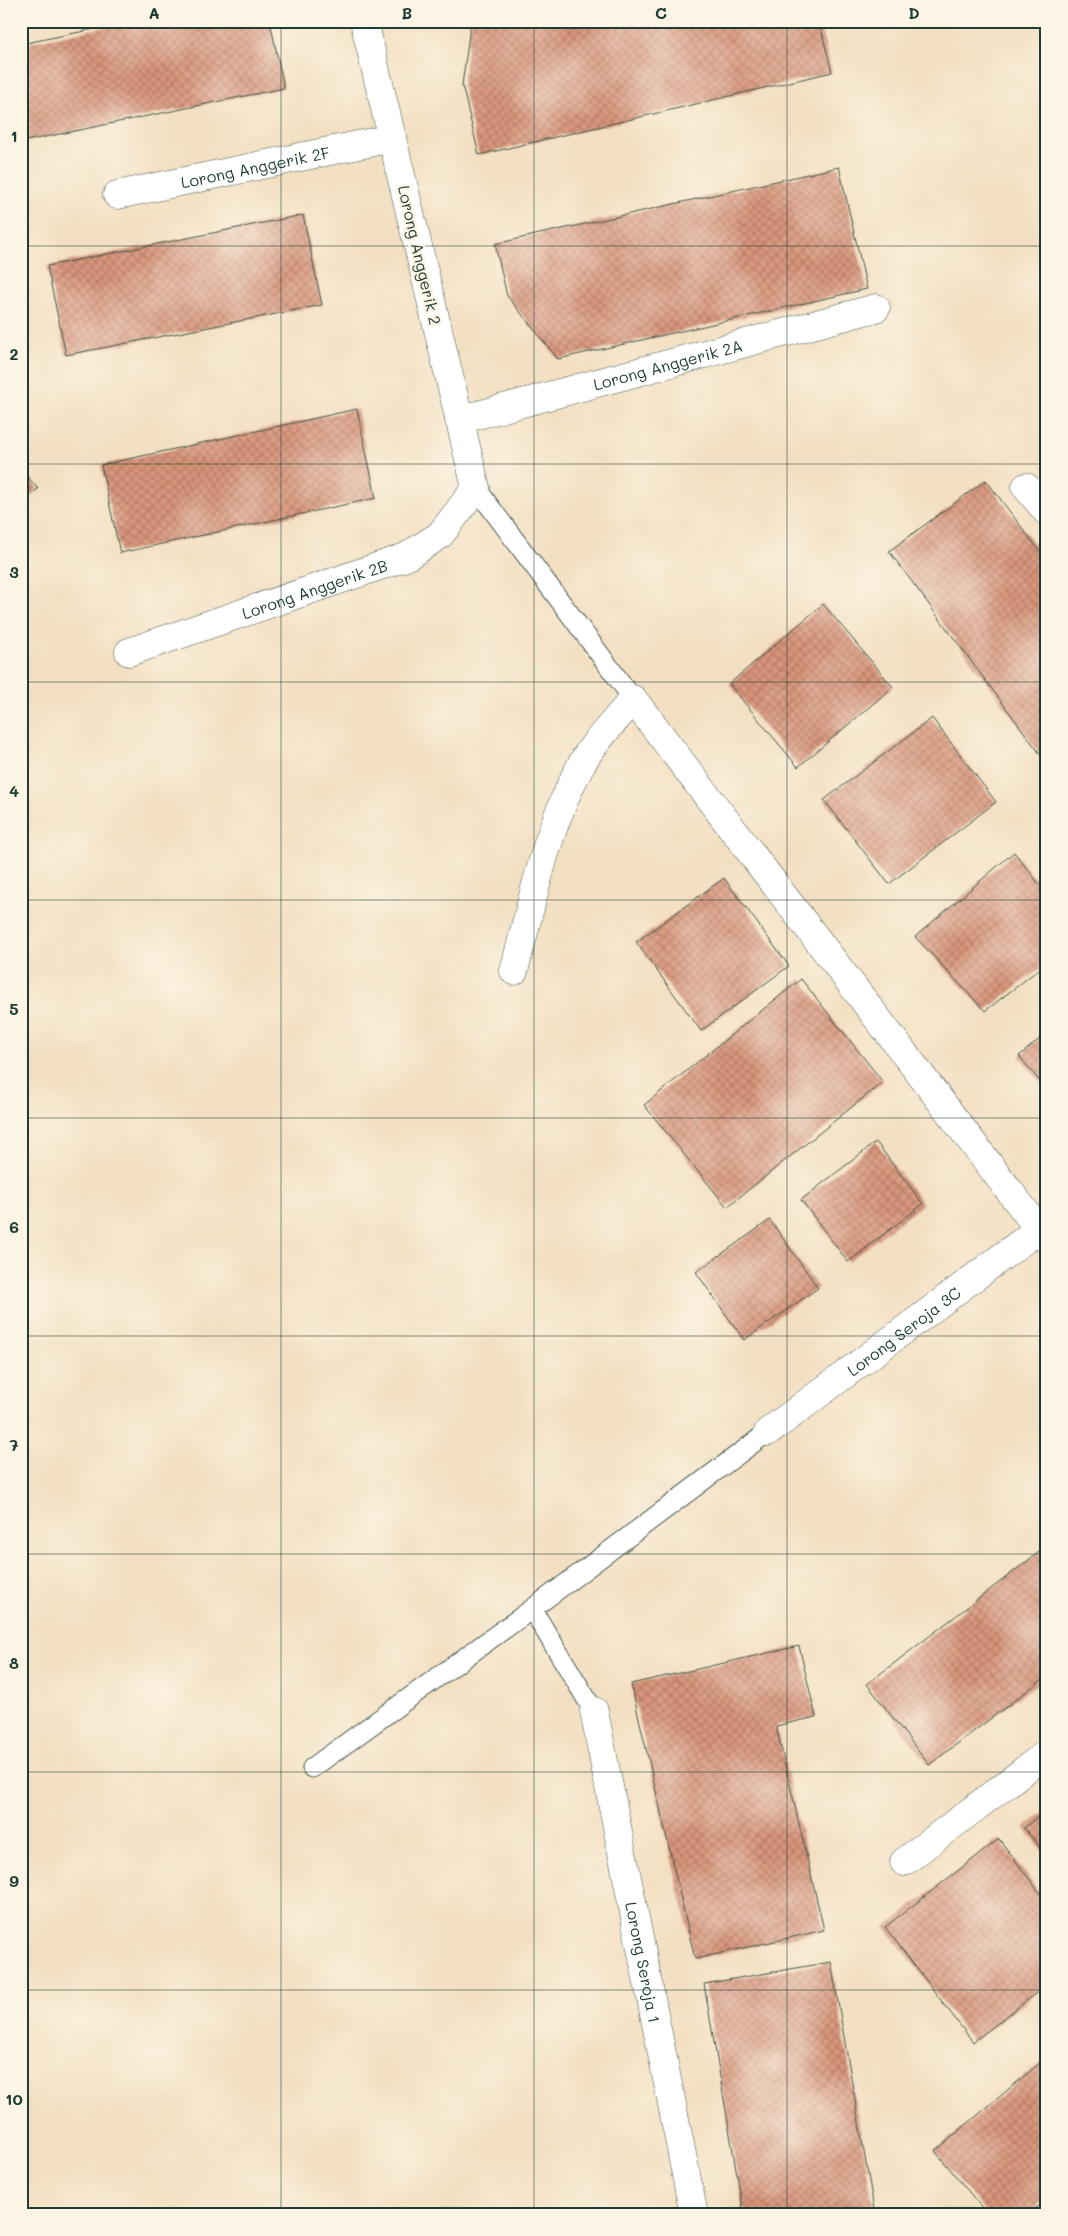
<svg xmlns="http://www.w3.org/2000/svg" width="1068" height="2236" viewBox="0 0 1068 2236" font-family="Mali,sans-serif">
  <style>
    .building { fill: url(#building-cross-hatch) }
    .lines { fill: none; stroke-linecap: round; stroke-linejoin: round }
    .lane-casing { stroke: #3f5549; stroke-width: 21 }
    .street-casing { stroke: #3f5549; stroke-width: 29 }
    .lane { stroke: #fff; stroke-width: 19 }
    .street { stroke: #fff; stroke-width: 28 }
    .grid { fill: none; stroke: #1f3d34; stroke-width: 1; stroke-opacity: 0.55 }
    .labels { text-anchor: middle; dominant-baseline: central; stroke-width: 5; stroke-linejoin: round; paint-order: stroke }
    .street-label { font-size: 16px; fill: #1f3d34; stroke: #fcf5e5 }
    .neatline { fill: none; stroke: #1f3d34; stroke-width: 2 }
    .grid-label { font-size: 16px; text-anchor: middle; font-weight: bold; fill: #1f3d34 }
  </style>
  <defs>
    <pattern id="building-cross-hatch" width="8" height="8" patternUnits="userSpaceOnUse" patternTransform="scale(1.25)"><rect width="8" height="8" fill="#da957b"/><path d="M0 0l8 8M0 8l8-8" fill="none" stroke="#b07b66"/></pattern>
  </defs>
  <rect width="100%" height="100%" fill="#fcf5e5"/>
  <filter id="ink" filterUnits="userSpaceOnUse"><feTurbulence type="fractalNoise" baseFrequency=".02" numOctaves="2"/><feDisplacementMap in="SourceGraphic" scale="10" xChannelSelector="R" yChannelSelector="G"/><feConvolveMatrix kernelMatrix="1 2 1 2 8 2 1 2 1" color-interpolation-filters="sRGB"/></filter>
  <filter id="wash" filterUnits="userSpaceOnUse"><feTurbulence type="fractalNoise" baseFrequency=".0096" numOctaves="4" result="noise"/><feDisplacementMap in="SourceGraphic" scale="20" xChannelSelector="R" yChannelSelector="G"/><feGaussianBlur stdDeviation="1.12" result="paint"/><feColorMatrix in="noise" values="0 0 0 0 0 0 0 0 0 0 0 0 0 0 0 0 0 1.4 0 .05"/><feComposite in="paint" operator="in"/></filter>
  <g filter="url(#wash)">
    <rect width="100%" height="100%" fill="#f3dfc1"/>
    <g id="blocks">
      <path class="building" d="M134 21H270L284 88 21 142V44Z
        M471 21H819L832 72 479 155 462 85Z
        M839 167 867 289 558 359 507 296 495 244Z
        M303 215 322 305 66 355 47 266Z
        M357 409 376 498 120 553 101 465Z
        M21 469 38 489 21 503Z
        M986 480 1047 561V763L889 551Z
        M823 604 893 687 798 767 729 684Z
        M932 718 996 802 889 884 824 800Z
        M1014 852 1047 894V963L985 1011 915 937Z
        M724 878 789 966 701 1031 636 942Z
        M801 979 883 1082 727 1207 644 1105Z
        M1047 1033V1090L1019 1056Z
        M876 1142 923 1204 848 1262 801 1200Z
        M770 1220 818 1288 744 1340 696 1272Z
        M1047 1546V1676L929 1765 867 1684Z
        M799 1646 816 1717 776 1726 824 1930 695 1959 631 1684Z
        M1047 1809V1856L1024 1828Z
        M999 1839 1047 1902V1985L973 2042 885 1927Z
        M831 1962 875 2215H744L704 1984Z
        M1041 2062 1047 2069V2199L1027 2215H988L935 2151Z"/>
    </g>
  </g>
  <g filter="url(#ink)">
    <use href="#blocks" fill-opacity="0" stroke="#3f5549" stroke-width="1"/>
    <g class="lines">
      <defs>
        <path id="lane" d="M476 488 633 699
          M532 1609 594 1711
          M312 1768 532 1609 768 1432"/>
        <g id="street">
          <path id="s1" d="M117 195 392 138"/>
          <path id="s2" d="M459 420 876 308"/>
          <path d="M1026 487 1047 512"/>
          <path id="s3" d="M129 652 406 557 440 535 476 488 364 21"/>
          <path d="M514 971C533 899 547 823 585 758 598 737 618 718 633 699L1047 1240"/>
          <path id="s4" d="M768 1432 1039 1229"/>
          <path id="s5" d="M594 1711 694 2215"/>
          <path d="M904 1862 1047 1753"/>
        </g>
      </defs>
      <use href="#lane" class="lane-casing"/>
      <use href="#street" class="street-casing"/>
      <use href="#lane" class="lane"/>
      <use href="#street" class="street"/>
    </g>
  </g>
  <path class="grid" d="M281 21V2215M534 21V2215M787 21V2215M21 246H1047M21 464H1047M21 682H1047M21 900H1047M21 1118H1047M21 1336H1047M21 1554H1047M21 1772H1047M21 1990H1047"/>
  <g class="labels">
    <g class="street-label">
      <text stroke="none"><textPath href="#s1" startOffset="141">Lorong Anggerik 2F</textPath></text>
      <text transform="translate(420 255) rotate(77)">Lorong Anggerik 2</text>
      <text stroke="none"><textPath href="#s2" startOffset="216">Lorong Anggerik 2A</textPath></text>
      <text stroke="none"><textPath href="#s3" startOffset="196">Lorong Anggerik 2B</textPath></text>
      <text stroke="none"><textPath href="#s4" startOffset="169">Lorong Seroja 3C</textPath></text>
      <text stroke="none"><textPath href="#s5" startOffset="256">Lorong Seroja 1</textPath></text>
    </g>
  </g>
  <rect width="1068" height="2236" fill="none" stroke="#fcf5e5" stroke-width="55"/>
  <rect x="28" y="28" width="1012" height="2180" class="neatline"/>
  <g class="grid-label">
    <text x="154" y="19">A</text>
    <text x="407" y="19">B</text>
    <text x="661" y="19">C</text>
    <text x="914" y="19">D</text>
    <text x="14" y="142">1</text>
    <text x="14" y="360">2</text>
    <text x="14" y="578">3</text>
    <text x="14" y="797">4</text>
    <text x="14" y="1015">5</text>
    <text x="14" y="1233">6</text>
    <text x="14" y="1451">7</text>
    <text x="14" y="1669">8</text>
    <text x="14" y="1887">9</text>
    <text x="14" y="2105">10</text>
  </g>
</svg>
